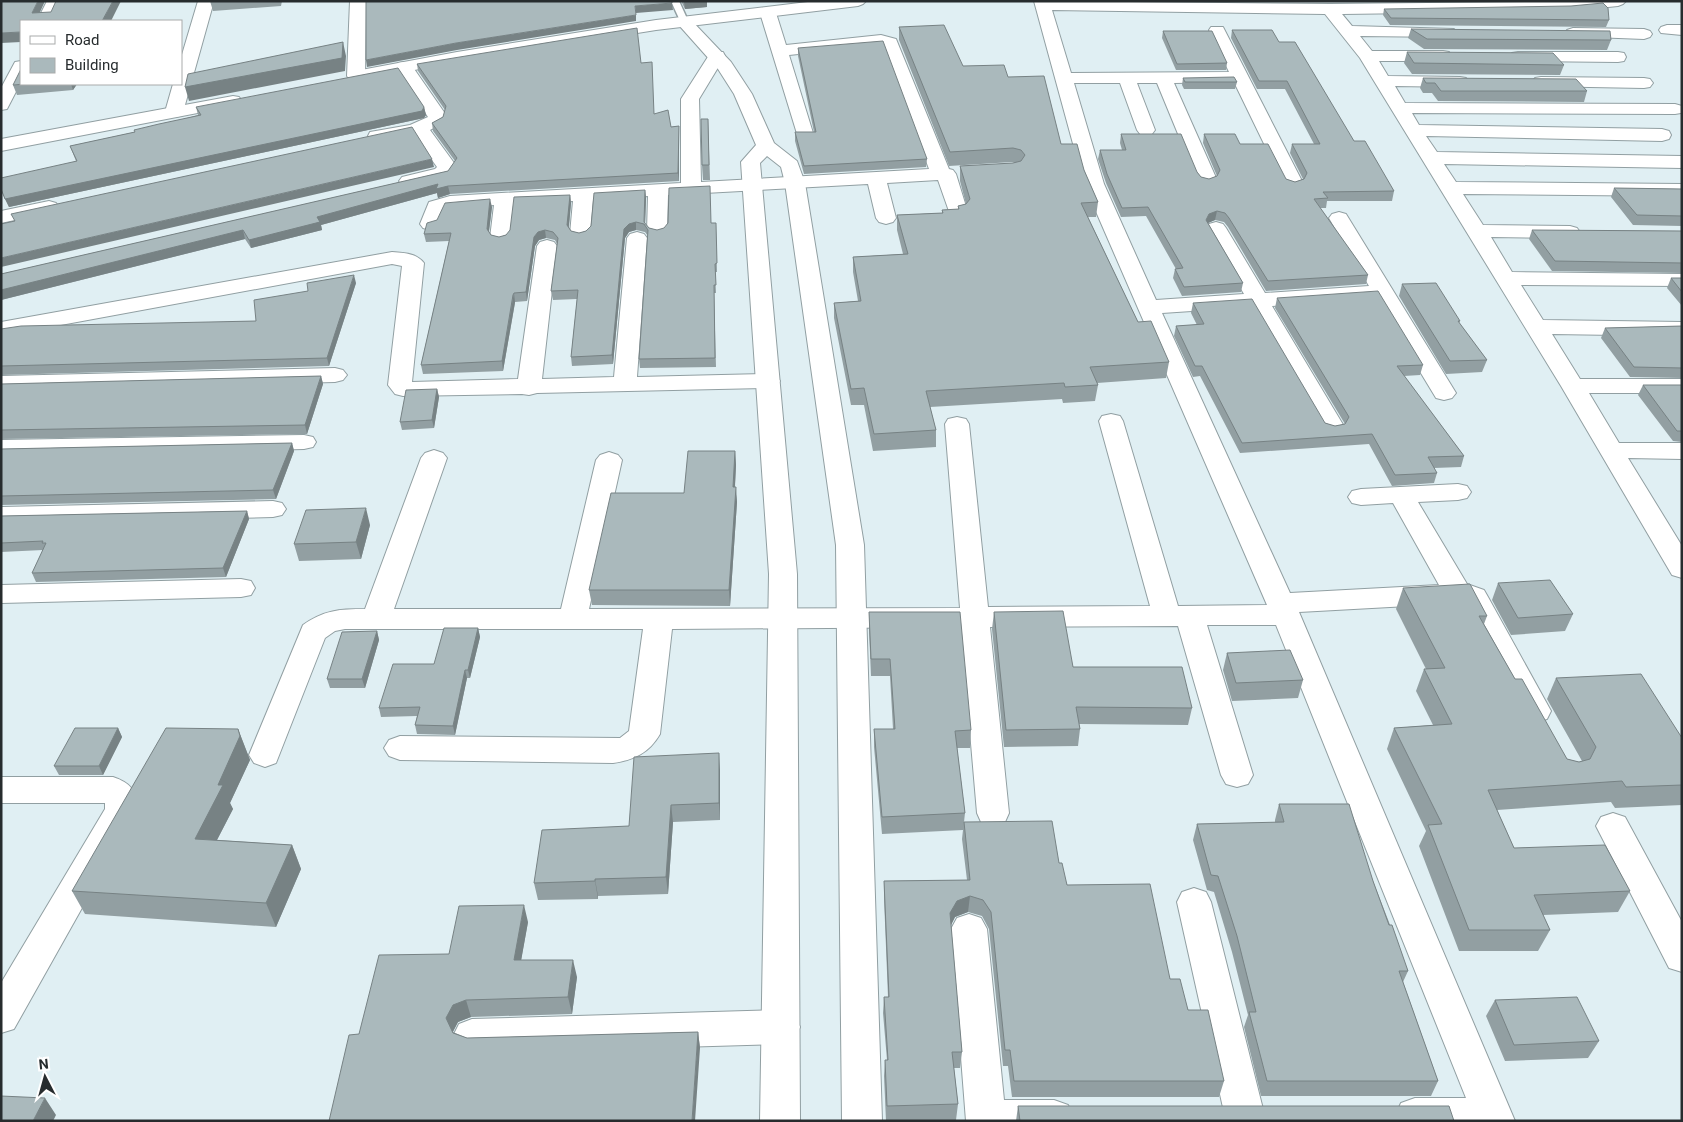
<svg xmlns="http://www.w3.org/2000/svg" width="1683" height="1122" viewBox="0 0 1683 1122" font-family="Roboto,sans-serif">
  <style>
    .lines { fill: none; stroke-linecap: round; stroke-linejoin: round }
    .service-casing { stroke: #919fa2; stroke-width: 3 }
    .minor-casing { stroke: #919fa2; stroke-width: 2 }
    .tertiary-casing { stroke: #919fa2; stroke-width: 2 }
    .secondary-casing { stroke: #919fa2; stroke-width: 2 }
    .service { fill: #fff; fill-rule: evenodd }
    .minor { fill: #fff; fill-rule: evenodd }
    .tertiary { fill: #fff; fill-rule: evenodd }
    .secondary { fill: #fff; fill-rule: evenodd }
    .wall { fill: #929fa2 }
    .shaded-wall { fill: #778284 }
    .building { fill: #aab9bc; stroke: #778284 }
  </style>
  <rect width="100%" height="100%" fill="#e0eff3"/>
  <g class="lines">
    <defs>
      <path id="service" d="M671 1H679L689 23 688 25H682Z"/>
      <path id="minor" d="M47 1H63L53 21H37Z
        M198 1H214L183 112 180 116 174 117 168 116 165 112 173 84H181V58Z
        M350 1H366L365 76 362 80 356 81 350 80 347 76Z
        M1034 1 1330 4 1626 1 1623 4 1618 6 1569 11 1342 14 1352 26 1454 29 1456 32 1454 35 1448 37 1360 36 1372 51H1443L1449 52 1451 56 1449 60 1443 61H1379L1388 76 1460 77 1466 78 1469 82 1466 86 1460 87 1395 86 1405 103 1675 104 1682 106 1681 113 1675 114 1412 113 1419 125 1662 129 1669 131 1671 135 1669 139 1662 141 1426 136 1437 152 1682 156V168L1444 164 1456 182 1682 184V196L1463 194 1483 225 1570 226 1577 228 1580 232 1577 236 1570 238 1491 237 1512 272 1682 274V286L1521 285 1543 320 1682 322V336L1552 334 1580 379H1682V393H1589L1619 443H1682V459L1628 458 1682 546V578L1672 575 1561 386 1374 81 1360 58 1325 14 1052 10 1071 73 1229 72 1209 30 1211 27H1223L1303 183 1300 187 1293 189 1286 187 1283 183 1234 82 1174 83 1217 180 1214 184 1207 186 1200 184 1197 180 1157 83H1137L1155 130 1152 134 1146 135 1140 134 1137 130 1120 83H1074L1104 184 1156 300 1244 294 1206 228 1209 224 1216 222 1223 224 1226 228 1265 293 1369 286 1329 218 1332 214 1339 212 1346 214 1456 393 1452 398 1444 400 1436 398 1376 299 1272 306 1345 428 1342 433 1333 435 1324 433 1251 307 1162 313 1290 593 1439 585 1393 503 1361 505 1352 503 1348 497 1352 491 1361 489 1458 484 1467 486 1471 492 1467 498 1458 500 1418 502 1467 584 1484 590 1488 597 1551 711 1547 719 1536 722 1525 719 1463 603 1299 612 1515 1121H1397L1395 1116 1401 1103 1415 1098H1466L1276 625H1207L1253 775 1248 784 1237 787 1226 784 1221 775 1178 626 990 627 1009 813 1005 822 993 826 981 822 977 813 961 627 672 629 660 734C649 753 634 760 613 763L400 760 389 756 384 748 389 740 400 736 620 738 629 731 643 629H345L335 631 325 638 276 763 265 767 254 763 249 755 303 625C324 610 340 609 365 609L421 458 425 453 434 450 443 453 447 458 394 609H561L596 460 600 455 609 452 618 455 622 460 589 609 960 608 945 424 948 419 957 417 966 419 969 424 988 607 1150 606 1099 421 1102 416 1111 414 1120 416 1123 421 1178 606 1267 605 1084 184Z
        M768 8 774 10 776 13 786 45 881 35 896 39 949 169 953 170 956 174 968 213 965 217 958 219 951 217 938 180 887 183 896 218 893 222 886 224 879 222 876 218 868 184 668 195 667 231 664 235 657 237 650 235 647 231 648 196 593 200 590 234 587 238 580 240 573 238 570 234 573 201 514 204 510 238 507 242 500 244 493 242 490 238 494 205 445 210 437 228 430 230 423 228 420 224 429 202 450 196 681 183V99L711 52H723L725 56 699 99 701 182 929 169 883 45 789 55 813 133 810 137 804 139 798 137 760 13 762 10Z
        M1667 25H1682V35L1661 33 1659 30 1661 27Z
        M1573 28 1644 29 1650 31 1652 34 1650 37 1644 39 1567 36 1565 33 1567 30Z
        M1518 52H1618L1624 53 1626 57 1624 61 1618 62 1512 61 1510 57 1512 53Z
        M21 61V82L7 109 1 110V88L15 62Z
        M404 62 410 63 446 115 443 123 430 130 457 167 449 177 409 187 402 185 399 181 402 177 435 169 437 167 414 135 377 142 370 140 368 136 370 132 410 125 428 117 396 67 398 63Z
        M1541 77 1644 78 1650 79 1653 83 1650 87 1644 88 1535 86 1532 82 1535 78Z
        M49 201 56 203 59 207 56 211 1 223V211Z
        M637 232 644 234 647 238 637 377 768 374 776 376 780 381 776 386 768 388 537 393 529 395 522 394 403 396 395 394 388 385 402 266 392 264 1 336V322L392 252C404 253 416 253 424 263L412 382 518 379 537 246 540 242 547 240 554 242 557 246 542 379 614 377 627 238 630 234Z
        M335 368 343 370 347 375 343 380 335 382 1 390V376Z
        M304 435 313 437 316 442 313 447 304 449 1 456V440Z
        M273 501 282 503 286 509 282 515 273 517 1 523V507Z
        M241 579 251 581 255 588 251 595 241 597 1 603V585Z
        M1 777H113C131 783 137 791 137 810L14 1029 1 1033V983L105 809V803H1Z
        M1613 813 1625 817 1682 922V972L1669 968 1596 826 1601 817Z
        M1194 888 1206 892 1211 902 1266 1121H1226L1177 902 1182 892Z
        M969 914 981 918 987 929 1004 1100H1054L1068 1105 1074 1118 1072 1121H966L951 929 957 918Z
        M781 1010 794 1015 800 1027 794 1039 781 1044 472 1053 459 1048 453 1036 459 1024 472 1019Z"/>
      <path id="tertiary" d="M685 18 691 20 731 62 752 94 774 143 797 161 805 183 864 545 882 1121H842L836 545 785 183 781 167 767 156 760 163 797 574 800 1121H760L769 574 741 162 756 145 734 94 718 69 677 23 679 20Z"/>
      <path id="secondary" d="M816 1H866L863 4 858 6 656 30 457 62 361 80 355 79 352 75 355 71 361 70 457 52 656 20Z
        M233 96 239 97 242 101 239 105 1 151V139Z"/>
    </defs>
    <use href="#service" class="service-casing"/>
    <use href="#minor" class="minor-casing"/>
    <use href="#tertiary" class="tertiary-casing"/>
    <use href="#secondary" class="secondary-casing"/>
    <use href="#service" class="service"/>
    <use href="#minor" class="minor"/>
    <use href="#tertiary" class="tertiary"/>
    <use href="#secondary" class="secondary"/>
  </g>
  <path class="wall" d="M210 1H282L281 6 213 11Z
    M681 1H707V7L685 9Z
    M1372 1H1412L1372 2Z
    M1384 9 1609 20 1606 27 1390 25 1383 15Z
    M899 27 963 66 1008 77 1061 144 1084 170 1098 202 1096 217H1088L1138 322 1169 362 1166 378 1097 383 1098 385 1095 401 1063 403 1062 399 930 407 936 430V447L873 451 864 405H851L834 318V303L858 301 853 272V257L903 254 897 230V215L942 213V210L958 209V206L966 204 960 181V166L1015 163 1012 162 949 166 899 40Z
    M1411 29 1611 40 1607 50 1424 49 1408 38Z
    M1232 30 1279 42 1354 141 1394 191 1392 201H1327L1326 208H1320L1368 275 1366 284 1266 291 1228 227 1224 222 1215 220 1208 223 1243 283 1241 292 1182 296 1173 278 1175 269H1176L1146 216 1121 217 1106 183 1098 159 1100 150H1122L1120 143 1121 134 1197 172 1201 177 1209 179 1217 176 1203 143 1204 134 1240 144 1286 179 1295 182 1303 179 1290 153 1292 144H1314L1285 89H1257L1231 38Z
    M1163 31 1227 63 1226 70H1176L1162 38Z
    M798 48 927 159 926 167 804 174 795 141V132H814L798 56Z
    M1407 52 1564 65 1560 75 1412 74 1404 63Z
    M641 63 654 114 671 127 679 126V181L450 194 438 198 437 193 321 225 322 230 251 248 245 239 1 300V274L448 171 455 161 433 131 432 123 443 117 445 110 418 71 417 64Z
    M1183 78 1237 82 1235 89H1184L1182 85Z
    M1423 78 1587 91 1584 102 1438 101 1432 93H1423L1420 88Z
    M21 84H77L73 90 17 95 13 85Z
    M196 107H424L426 115 424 118 9 207 1 190 76 161 70 146 135 132 198 115Z
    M708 119 710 180H703L702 165Z
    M1614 188 1682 189V226L1633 225 1611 197Z
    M645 190 646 198 645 224 649 228 657 230 711 223 716 231 717 272H715L716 293H714L716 367 640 368 639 359 648 236 645 232 636 230 629 232 625 238 613 364 572 366 571 357 577 299 553 300 551 291 557 244 555 240 546 238 539 240 535 246 527 301 515 302V303L503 371 423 374 421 365 449 241 426 242 424 234 437 220 492 207 489 232 491 235 499 237 506 235 570 195 571 203 569 228 571 231 579 233 586 231Z
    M1532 230 1682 231V273L1552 271 1529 239Z
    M1671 278H1682V306L1667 288Z
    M356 283 329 366 1 375V329L256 321 308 291Z
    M1402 284 1460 321 1459 323 1487 360 1482 372 1446 374 1399 296Z
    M1277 298 1423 365 1420 375 1404 376 1464 456 1461 467 1434 468 1437 473 1434 483 1392 486 1369 444 1240 453 1200 376 1193 377 1174 336 1176 326 1197 325 1191 313 1193 303 1325 423 1335 426 1345 424 1275 308Z
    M1682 326V378L1630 377 1601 338 1605 328Z
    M321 376 323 384 307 434 1 439V384Z
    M1643 385H1682V442L1673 441 1638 395Z
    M437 389 439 397 434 428 402 430 400 422Z
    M292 443 294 451 276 499 1 505V449Z
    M735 451 736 465 735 487 737 502 730 606 592 605 589 590 684 493Z
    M247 511 249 519 226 577 36 582 32 573 43 550 1 552V516Z
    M370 525 361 559 299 561 294 544Z
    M1498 583 1573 614 1565 631 1511 635 1492 600Z
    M1403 588 1487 616 1484 624 1515 679 1567 759 1579 762 1582 761 1547 699 1556 678 1682 738V805L1615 808 1611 802 1497 810 1514 848 1630 891 1618 912 1543 915 1550 930 1538 951H1459L1419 846 1426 831 1387 749 1394 728 1433 725 1416 691 1424 669H1426L1396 609Z
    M869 612 971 730 970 748H957L965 813 964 822 1059 863 1067 885 1170 979 1188 1010 1224 1081 1219 1097H1012L1008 1066H1003L989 929 982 916 968 912 955 917 951 925 962 1052 960 1068H954L958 1104 956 1120 886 1121 884 1076 885 1060H887L883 1013 884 997H888L884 898V881L967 880 962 839 963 830 882 834 874 747V729H893L890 676H871L869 630Z
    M994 612 1073 667 1192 708 1188 725 1079 724 1080 729 1078 746 1004 747 992 629Z
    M478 628 480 637 470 678H467L455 735 417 734 415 725 417 716 381 717 379 708 434 664Z
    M377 631 379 640 365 688H330L327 679Z
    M1227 653 1303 680 1298 698 1232 701 1223 670Z
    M118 728 122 737 103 775H59L54 766Z
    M238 729 250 760 230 803 233 809 217 840 292 845 301 869 276 927 85 914 72 891Z
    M720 770V820L673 822 668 894 598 896V899L538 900 534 883 629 826Z
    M1279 804 1373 881 1408 971 1403 982 1438 1081 1431 1096H1261L1244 1027 1248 1015 1232 952 1214 892 1207 890 1193 840 1197 824 1275 823V820Z
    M528 922 521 960 577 977 572 1014 471 1017 458 1022 453 1032 467 1038 698 1032 700 1048 359 1034 449 954Z
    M1495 1000 1599 1041 1588 1058 1505 1061 1486 1016Z
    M1018 1106 1454 1121H1016Z"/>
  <path class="shaded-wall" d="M38 1H45L36 21 32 13Z
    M113 1H121L111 21H102Z
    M695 1H707V7L685 9 684 2Z
    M672 3 673 10 636 13 635 6Z
    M636 15V21L457 50 367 67 366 60 456 43Z
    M21 32V42L1 43V33Z
    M343 42 346 56 345 71 189 101 185 87Z
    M71 84H77L73 90Z
    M424 107 426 115 424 118 9 207 5 199Z
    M679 126V181L678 173Z
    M432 159 434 167 1 267V258Z
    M438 184 448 186 450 194 438 198 437 193 321 225 322 230 251 248 249 240 317 217Z
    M645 190 646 198 645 226Z
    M570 195 571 203 568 234 567 225Z
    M490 199 492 207 488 238 487 229Z
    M1217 211 1215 220 1208 223 1206 220 1209 214Z
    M636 222V230L629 232 625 238 613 364 612 355 624 229 629 224Z
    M243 230 245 239 1 300V290Z
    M545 230 546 238 539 240 535 246 527 301 526 292 534 237 538 232Z
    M354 275 356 283 329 366 327 358Z
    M514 293 515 302 503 371 502 361Z
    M321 376 323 384 307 434 305 425Z
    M437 389 439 397 434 428 432 420Z
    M292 443 294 451 276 499 273 490Z
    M735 451 736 465 734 502 733 487Z
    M736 487 737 502 730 606 729 590Z
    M366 508 370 525 361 559 356 542Z
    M247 511 249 519 226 577 223 568Z
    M478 628 480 637 470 678 468 670Z
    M377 631 379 640 365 688 362 679Z
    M465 670 467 678 455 735 453 726Z
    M118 728 122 737 103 775 99 766Z
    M238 729 250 760 230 803 233 809 205 863 195 839 218 785Z
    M719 753 720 770V820L719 803Z
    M671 805 673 822 668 894 666 877Z
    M292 845 301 869 276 927 266 903Z
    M595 879 598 896V899L595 881Z
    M970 896 968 912 955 917 949 929 950 913 957 901Z
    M524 905 528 922 518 978 514 960Z
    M573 960 577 977 572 1014 568 997Z
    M466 1000 471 1017 458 1022 451 1035 446 1018 453 1005Z
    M698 1032 700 1048 695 1121H692Z
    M45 1098 56 1115 53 1121H33Z"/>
  <path class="building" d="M1 1H38L32 13 51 12 56 1H113L102 21H21V32L1 33Z
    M366 1H672V3L635 6 636 15 456 43 366 60Z
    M1603 3 1608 8 1609 20 1391 18 1384 9 1571 6Z
    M944 25 963 66 1004 65 1008 77 1044 76 1061 144H1077L1084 170 1098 202 1081 203 1138 322 1151 321 1169 362 1090 367 1098 385 1065 387 1064 383 926 391 936 430 874 434 864 388 851 389 834 303 861 301 853 257 908 254 897 215 943 213 942 210 959 209 958 206 966 204 970 199 960 166 1013 163 1021 161 1025 155 1021 150 1013 148 950 152 899 27Z
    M637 28 641 63 652 62 654 114 668 110 671 127 679 126 678 173 448 186 436 189 438 184 317 217 320 222 249 240 243 230 1 290V274L448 171 457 158 432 123 443 117 446 106 417 64Z
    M1411 29 1610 31 1611 40 1427 39Z
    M1232 30H1272L1279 42H1295L1354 141H1365L1394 191 1323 192 1328 198 1314 199 1368 275 1268 281 1229 218 1225 213 1217 211 1209 214 1206 220 1243 283 1184 287 1175 269 1183 268 1148 207 1122 208 1107 174 1100 150H1126L1121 134H1181L1197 172 1201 177 1209 179 1217 176 1220 170 1204 134H1235L1240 144H1268L1286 179 1295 182 1304 179 1307 173 1292 144H1320L1287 81H1259Z
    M1163 31H1212L1227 63 1177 64Z
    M883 41 927 159 804 166 795 132H816L798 48Z
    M343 42 342 58 185 87 188 74Z
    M1407 52 1553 53 1564 65 1414 63Z
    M398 68 424 107 422 111 5 199 1 189V178L77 161 70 146 135 132 134 130 159 124 201 115 196 107Z
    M21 69V84H26L13 85Z
    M1234 77 1237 82H1185L1183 78Z
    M1423 78 1576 79 1587 91H1441L1435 83H1426Z
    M701 119H708L709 165H702Z
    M412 127 432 159 1 258V224L15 221 11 214Z
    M710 186 711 223H716L717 263 715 264 716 285H714L715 358 639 359 648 230 644 224 636 222 629 224 624 229 612 355 571 357 578 290 551 291 558 238 553 232 545 230 538 232 534 237 526 292 514 293 513 295 502 361 421 365 451 233 424 234 427 223 437 220 445 203 490 199 487 229 491 235 499 237 506 235 510 230 514 197 570 195 567 225 571 231 579 233 586 231 591 226 594 193 645 190 644 222 649 228 657 230 664 228 668 223 669 188Z
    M1614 188 1682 189V216L1637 215Z
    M1532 230 1682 231V263L1555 261Z
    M354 275 327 358 1 366V329L21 326 256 321 254 300 308 291 307 283Z
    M1671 278H1682V292Z
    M1436 283 1460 321H1458L1487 360 1450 361 1402 284Z
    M1378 291 1423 365 1397 366 1464 456 1428 457 1437 473 1395 475 1372 434 1242 443 1202 366H1195L1176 326 1204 324 1193 303 1252 299 1325 423 1335 426 1345 424 1349 417 1277 298Z
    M1682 326V368L1634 367 1605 328Z
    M321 376 305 425 1 430V384Z
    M1643 385H1682V431H1677Z
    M437 389 432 420 400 422 406 390Z
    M292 443 273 490 1 496V449Z
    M688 451H735L733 487H736L729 590H589L611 493H684Z
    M366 508 356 542 294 544 306 510Z
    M247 511 223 568 32 573 46 543H42L43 541 1 543V516Z
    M1550 580 1573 614 1518 618 1498 583Z
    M1470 584 1487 616H1479L1515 679H1522L1567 759 1579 762 1590 759 1596 747 1556 678 1641 674 1682 738V785L1626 787 1622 781 1488 790 1514 848 1605 845 1630 891 1534 895 1550 930H1469L1428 825 1442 824 1394 728 1452 724 1424 669 1445 668 1403 588Z
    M1063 611 1073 667H1182L1192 708 1076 707 1080 729 1006 730 994 612Z
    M869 612H960L971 730 955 731 965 813 882 817 874 729H895L890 659H871Z
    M444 628H478L468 670H465L453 726 415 725 420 707 379 708 393 664H434Z
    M377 631 362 679H327L342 632Z
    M1290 650 1303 680 1236 683 1227 653Z
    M75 728H118L99 766H54Z
    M166 728 238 729 240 736 218 785H223L195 839 292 845 266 903 72 891Z
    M719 753V803L671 805 666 877 595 879V881L534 883 542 830 629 826 634 757Z
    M1279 804H1349L1373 881 1389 925H1392L1408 971H1399L1438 1081H1267L1249 1012H1256L1237 936 1218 876 1211 875 1197 824 1284 822Z
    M1052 821 1059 863H1062L1067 885 1150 884 1170 979H1180L1188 1010H1208L1224 1081H1014L1010 1050H1005L991 912 983 900 970 896 957 901 950 913 962 1052H952L958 1104 887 1106 885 1060H888L884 997H889L884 881 970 880 964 822Z
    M524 905 514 960H573L568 997 466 1000 453 1005 446 1018 453 1033 467 1038 698 1032 692 1121H329L349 1035 359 1034 379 955 449 954 459 906Z
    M1577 997 1599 1041 1514 1045 1495 1000Z
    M1 1096 45 1098 33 1121H1Z
    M1018 1106H1449L1454 1121H1020Z"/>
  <rect width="1683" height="1122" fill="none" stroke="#272c2e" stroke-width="5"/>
  <rect x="20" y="20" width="162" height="65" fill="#ffffff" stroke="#a9abab"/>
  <rect x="30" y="36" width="25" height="8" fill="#ffffff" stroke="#a9abab"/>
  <text x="65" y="45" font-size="15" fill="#272c2e">Road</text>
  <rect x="30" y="58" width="25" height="15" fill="#aab9bc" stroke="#a9abab"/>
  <text x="65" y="70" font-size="15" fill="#272c2e">Building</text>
  <g transform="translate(45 1077) rotate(354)" stroke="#ffffff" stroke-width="4" paint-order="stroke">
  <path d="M0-4L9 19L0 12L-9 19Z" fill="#272c2e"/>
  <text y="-8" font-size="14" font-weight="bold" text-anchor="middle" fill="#272c2e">N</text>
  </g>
</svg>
